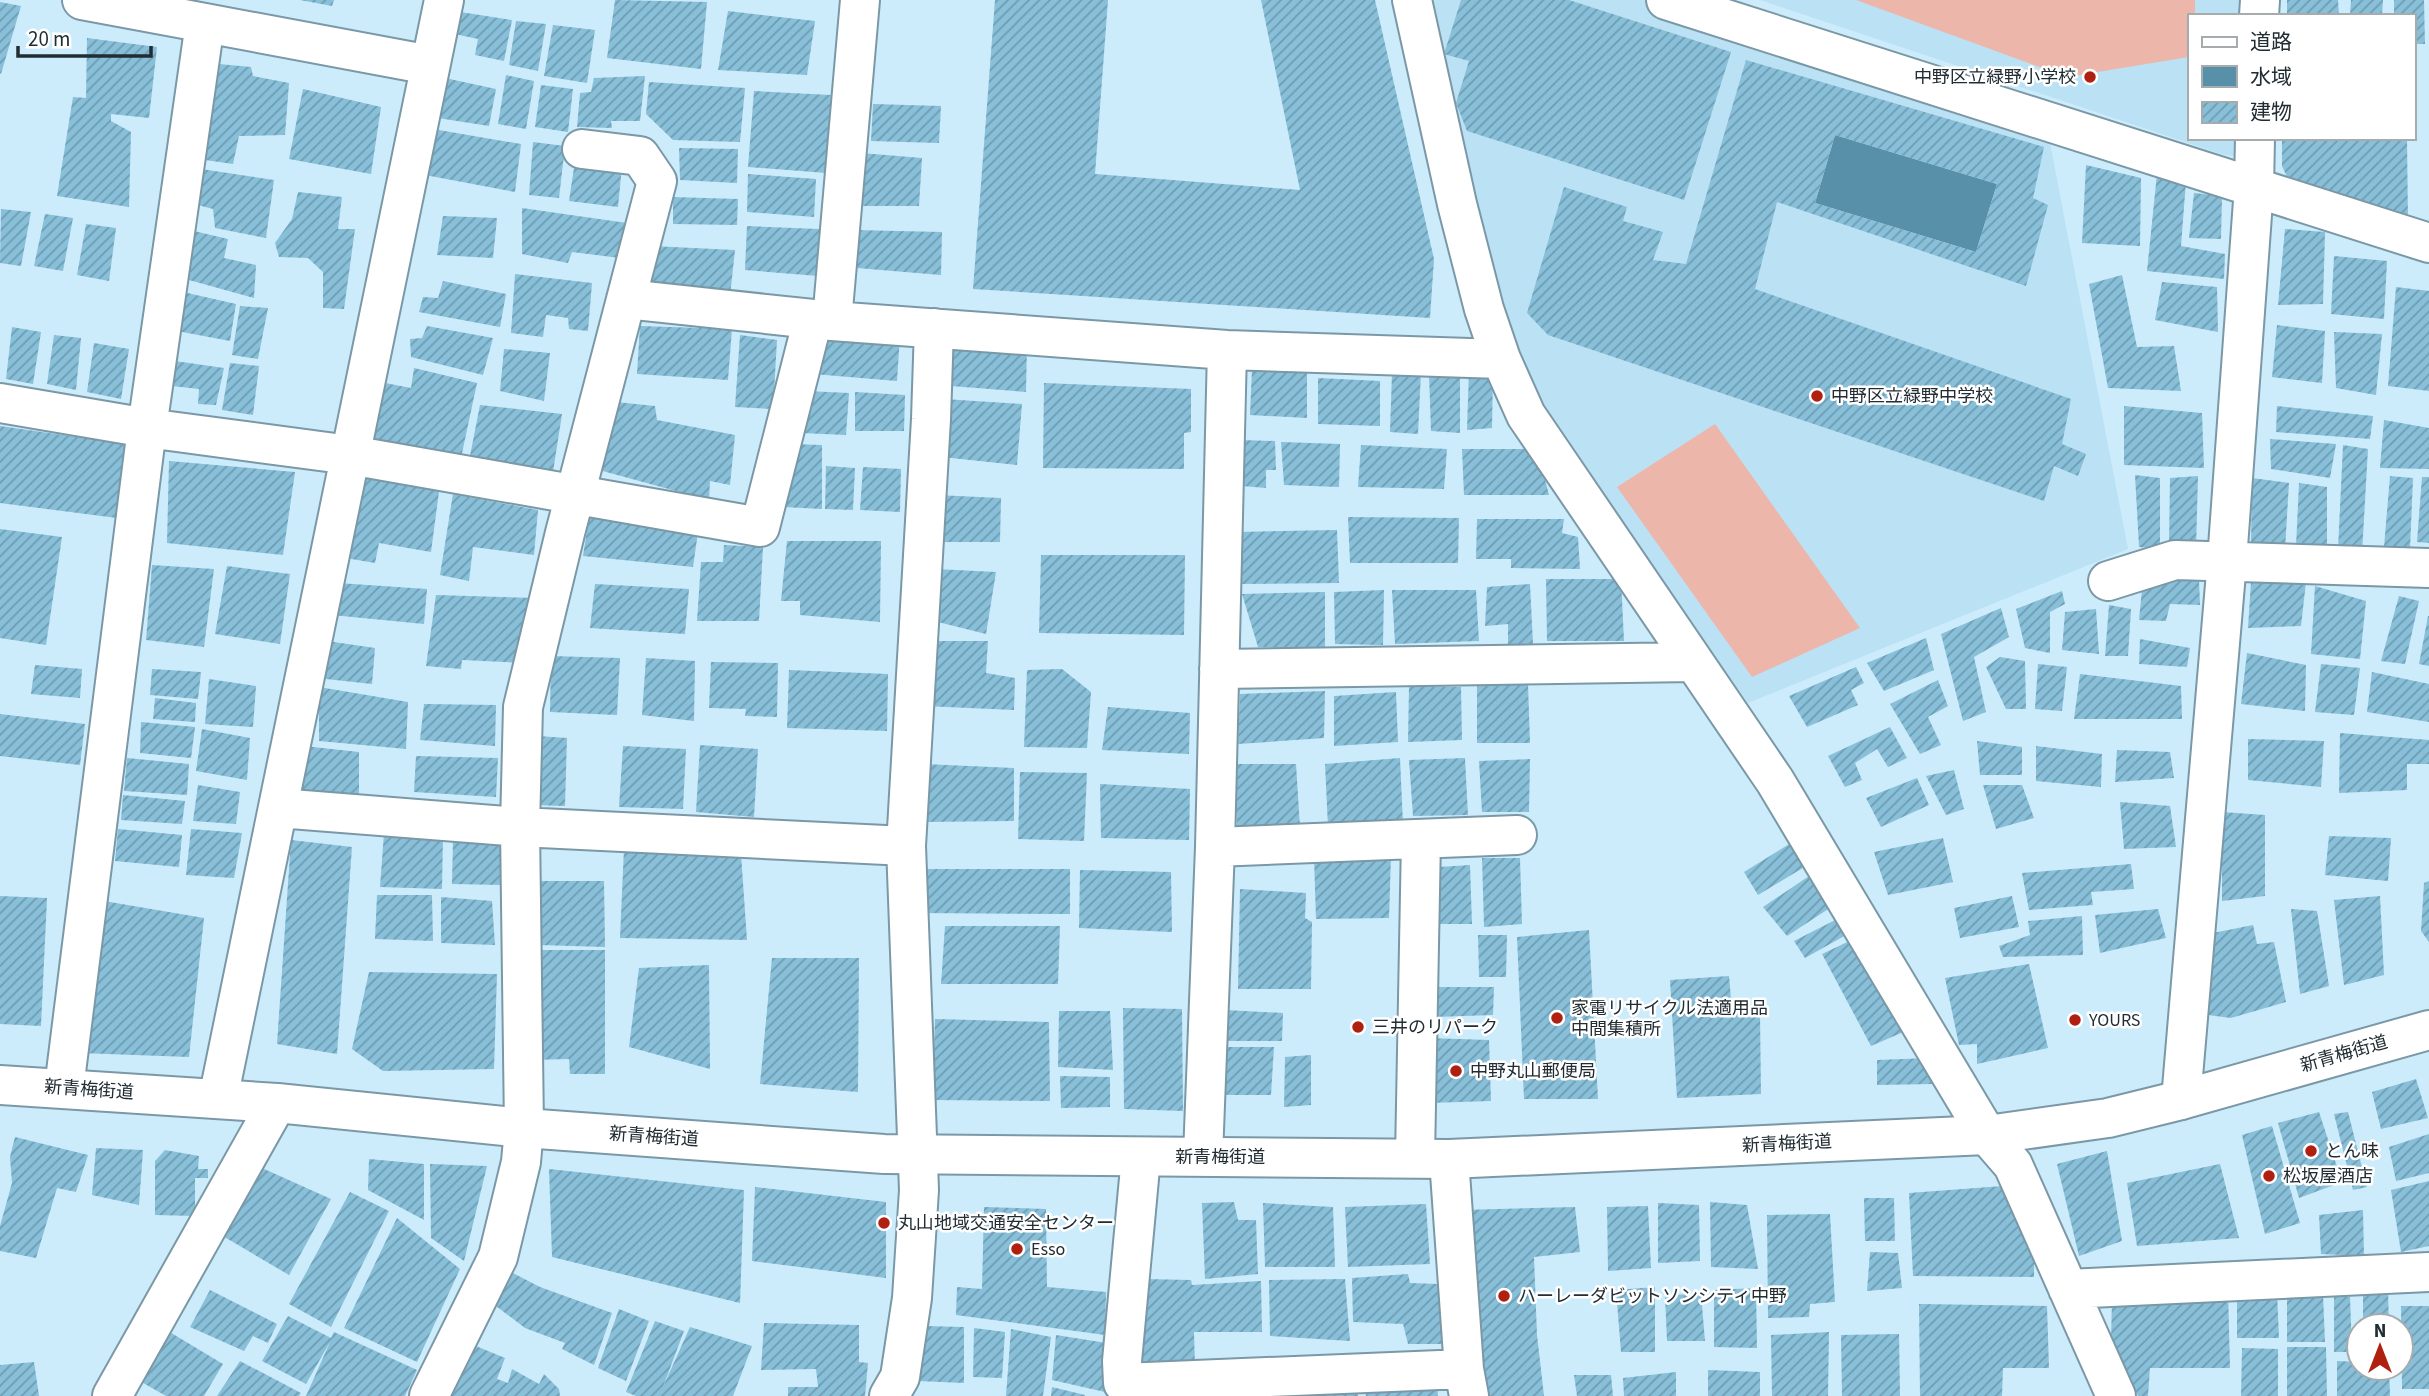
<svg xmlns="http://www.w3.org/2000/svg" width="2429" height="1396" viewBox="0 0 2429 1396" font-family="'Source Sans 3','Noto Sans JP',sans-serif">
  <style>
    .built { fill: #bbe1f5 }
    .pitch { fill: #edb6ab }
    .water { fill: #5990a9 }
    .building { fill: url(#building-hatch); fill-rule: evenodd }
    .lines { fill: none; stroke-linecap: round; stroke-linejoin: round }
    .minor-casing { stroke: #7b98a6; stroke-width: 42 }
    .major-casing { stroke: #7b98a6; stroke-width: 42 }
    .minor { stroke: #fff; stroke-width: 38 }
    .major { stroke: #fff; stroke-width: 38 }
    .poi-dot { fill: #af2011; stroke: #fff; stroke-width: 2.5 }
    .labels { text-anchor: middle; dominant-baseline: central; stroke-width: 5; stroke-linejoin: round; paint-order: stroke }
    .poi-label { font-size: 18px; fill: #212d33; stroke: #fff; text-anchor: start }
    .street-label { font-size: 18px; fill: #212d33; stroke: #fff }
  </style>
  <defs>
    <pattern id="building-hatch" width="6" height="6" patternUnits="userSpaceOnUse" patternTransform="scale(1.75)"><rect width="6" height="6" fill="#88bfd9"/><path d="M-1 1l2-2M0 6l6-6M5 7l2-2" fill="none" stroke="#6f9cb1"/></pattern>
  </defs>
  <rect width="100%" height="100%" fill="#ccecfb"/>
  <path class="built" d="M1424 0H1676L1672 22 2050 143 2128 549 1748 703 1562 443 1510 349Z
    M1760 0H2241L2240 16H2189V138H2238L2237 157 2221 154Z"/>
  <path class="pitch" d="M1856 0H2195V16H2189V57L2067 77Z
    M1715 424 1860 628 1752 677 1617 487Z"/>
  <path class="water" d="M1835 135 1997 184 1976 252 1815 203Z"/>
  <path class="building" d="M300 0H334L332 6Z
    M615 0 707 2 701 69 607 58Z
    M995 0H1108L1095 174 1300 190 1261 0H1375L1434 259 1430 318 973 289Z
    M1461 0H1569L1731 52 1684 200 1467 131 1456 103 1469 61 1444 54Z
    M2287 0H2338L2339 16H2287Z
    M2351 0H2383L2382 15H2350Z
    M2394 0H2424L2425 44H2413V16L2394 14Z
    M0 2 21 6 1 74 0 73Z
    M454 11 512 20 504 61 475 55 478 39 450 33Z
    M728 11 815 21 807 75 718 70Z
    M516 21 546 24 538 71 509 65Z
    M553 25 595 30 587 83 544 76Z
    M87 38 157 47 149 118 111 114V121L131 132 129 207 57 196 73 97 86 98Z
    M1746 60 2044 147 2033 198 2048 205 2026 286 1777 202 1755 289 2071 399 2062 444 2086 454 2078 476 2054 466 2044 501 1548 335 1527 313 1564 187 1627 207 1623 221 1663 232 1653 260 1686 264ZM1835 135 1997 184 1976 252 1815 203Z
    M219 64 251 67 253 76 289 83 285 135 239 136 233 164 205 160Z
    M506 75 534 81 526 129 498 124Z
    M645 76 640 121H611L612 128 577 127 580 93 591 92 594 78Z
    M445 78 496 89 489 126 438 118Z
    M649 82 745 88 740 142 673 140 646 114Z
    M541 85 573 89 568 132 535 127Z
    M303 89 381 107 371 174 289 159Z
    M754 91 831 95 826 173 748 167Z
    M873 104 941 106 939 143 871 141Z
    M433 129 521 144 515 192 425 175Z
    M2282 138H2407L2408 222 2290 183 2282 166Z
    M533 142 565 146 559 198 529 195Z
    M679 148 738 149 737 183 680 180Z
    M861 153 922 158 919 206H859Z
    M575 161 622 166 618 207 569 201Z
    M2086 165 2141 178 2140 246 2082 243Z
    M201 169 274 180 266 238 215 228 213 209 194 204Z
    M748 174 816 179 814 217 747 212Z
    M2157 174 2186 181 2181 246 2225 254 2224 279 2147 271Z
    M298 192 342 197 338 229H355L344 309 323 308V272L308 258 279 257 275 243 292 219Z
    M2194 193 2222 196 2221 239 2189 238Z
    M673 197 738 199 737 225 673 224Z
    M522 208 627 223 620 258 572 252 568 263 522 254Z
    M1 209 31 212 21 266 0 263Z
    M45 214 73 218 63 271 34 266Z
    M443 216 497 218 493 258 437 255Z
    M86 224 116 228 109 281 77 275Z
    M747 226 819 229 818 276 745 270Z
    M2285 229 2325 232 2323 304 2278 305Z
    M854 230 942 232 941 275 857 268Z
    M194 231 228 239 224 258 256 265 254 298 189 280Z
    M652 246 735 250 730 296 647 287Z
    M2334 256 2387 261 2384 319 2331 314Z
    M515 274 592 283 588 331 569 329 568 318 546 315 543 337 511 333Z
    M2122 275 2137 347 2174 346 2181 391 2108 388 2089 284Z
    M443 281 506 294 500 327 419 312 423 297 438 298Z
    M2162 282 2217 287 2218 332 2155 320Z
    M2396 287 2429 291V391L2388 386Z
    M183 292 236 304 230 341 177 331Z
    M240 306 268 308 258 359 232 355Z
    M2277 325 2325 331 2322 383 2272 377Z
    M427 326 493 338 483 375 411 357 410 339 422 338Z
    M640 326 732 329 728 380 637 374Z
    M12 327 41 332 33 384 6 379Z
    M822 331 900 336 897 381 813 374Z
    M2334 332 2382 334 2376 395 2336 388Z
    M54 335 81 338 76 390 47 384Z
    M740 335 777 340 773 409 735 407Z
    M951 341 1027 345 1026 392 951 386Z
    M94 343 129 349 121 399 87 392Z
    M504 349 550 353 544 401 500 391Z
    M175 361 224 368 216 405 198 404 199 389 172 386Z
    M230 363 259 366 253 415 222 410Z
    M414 368 477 383 461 458 360 445 375 381 411 388Z
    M1252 369H1307V418L1250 415Z
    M1469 370 1493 371 1492 428 1467 430Z
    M1392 372H1421L1418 434 1390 432Z
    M1429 374 1460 375V433L1431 431Z
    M1318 378 1380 381V426L1318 424Z
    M1044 383 1191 389V432L1184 433V469L1043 468Z
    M807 391 849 393 846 435 801 433Z
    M855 392 905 395 904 431H855Z
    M944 399 1022 404 1017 465 942 457Z
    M616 402 655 406 657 420 735 435 730 485 710 481 709 500 599 470Z
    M480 405 562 414 553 472 470 456Z
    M2124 406 2202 413 2204 468 2124 465Z
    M2277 406 2373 416 2370 439 2276 432Z
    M2384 420 2429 428V469L2380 468Z
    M0 426 126 444 117 518 0 503Z
    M2270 439 2336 444 2330 478 2271 469Z
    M1241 440 1275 441 1276 470H1266V488L1242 486Z
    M1281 442 1340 444 1339 487 1284 485Z
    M792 444 822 445V509L783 507Z
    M1361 445 1447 449 1444 489 1358 487Z
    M2343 445 2368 449 2362 553 2338 549Z
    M1462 449H1537L1549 495H1464Z
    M169 461 295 472 283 555 167 543Z
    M826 466 855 468 853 510 825 509Z
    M863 467 901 469 900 512 860 510Z
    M356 472 440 484 431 552 379 543 375 563 340 557Z
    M2135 475 2160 478V549L2139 547Z
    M2198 476 2196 549 2169 547 2170 478Z
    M2390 476 2413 478 2410 549 2384 547Z
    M2422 477H2429V543L2417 542Z
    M2252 478 2289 483 2285 549 2251 546Z
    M2299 483 2327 487V549L2296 547Z
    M453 494 538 510 534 555 473 547 469 581 440 575Z
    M936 495 1001 498 1000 542H935Z
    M590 511 698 532 693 567 583 556Z
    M1348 517 1459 518 1458 563H1350Z
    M1477 519H1564L1562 533 1578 537 1580 569 1511 568V559H1476Z
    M0 529 62 537 46 645 0 638Z
    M1337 530 1339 583 1237 584 1238 532Z
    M787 541H881L880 622 800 615V601H781Z
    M724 545 763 547 759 621H697L701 562H723Z
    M1041 555H1185L1184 635 1039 633Z
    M152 565 214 569 204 647 146 640Z
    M227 566 290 574 280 644 215 634Z
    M935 569 996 572 986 634 930 620Z
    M1546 579H1621L1624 641H1547Z
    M2143 579 2199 580 2200 605 2170 604 2166 621 2139 620Z
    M2251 582H2306L2301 626 2248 628Z
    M338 583 427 589 424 624 332 615Z
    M595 584 689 589 685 634 590 628Z
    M1530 584 1533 644H1508V624L1485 626 1487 587Z
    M2315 586 2366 601 2360 659 2311 654Z
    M1384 590 1383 645 1335 644 1334 592Z
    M1392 590H1476L1479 641 1395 644Z
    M2062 591 2065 604 2050 612V653L2025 648 2016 609Z
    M1325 592V649L1258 647 1242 594Z
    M436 595 536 598 523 663 462 660 461 669 426 666Z
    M2399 596 2419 601 2405 664 2381 661Z
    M2109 605 2131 609 2128 656H2105Z
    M2001 608 2009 637 1974 657 1986 712 1963 721 1941 634Z
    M2096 609 2099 654 2062 650 2065 612Z
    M2428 616H2429V666L2419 664Z
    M1926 638 1934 670 1884 691 1867 663Z
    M2140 639 2190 648 2187 667 2139 664Z
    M327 641 375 648 372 684 317 678Z
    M927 641H988L986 673 1015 678 1014 710 924 706Z
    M2247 653 2306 665 2305 711 2241 704Z
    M551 656 620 658 617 715 550 712Z
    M2000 657 2025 661 2026 709H2006L1986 667Z
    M646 658 695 661 694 721 642 715Z
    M711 662 778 663 777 717 745 716 746 709 709 708Z
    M2038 664 2067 667 2062 711 2035 709Z
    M2321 664 2360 668 2354 715 2315 712Z
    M35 665 82 669 80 698 31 694Z
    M1856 667 1864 683 1851 690 1858 705 1807 727 1789 696Z
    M152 669 201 672 198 699 150 695Z
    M1062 669 1091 692 1087 748 1024 747 1027 670Z
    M789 670 888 674 887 731 787 728Z
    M2372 672 2429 684V722L2367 712Z
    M2080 674 2181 686 2182 719H2074Z
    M209 679 256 686 253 727 205 724Z
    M1938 680 1948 706 1928 717 1941 745 1920 754 1890 704Z
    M1477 684H1528L1530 743H1477Z
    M1409 686 1461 687 1462 740 1408 742Z
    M319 687 408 702 406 749 319 741Z
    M1325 691 1324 738 1238 744 1240 694Z
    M1396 692 1398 742 1334 746V696Z
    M155 698 196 703 195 722 153 719Z
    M424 704 496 705 495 746 420 740Z
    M1108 707 1190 713 1189 754 1102 750Z
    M0 714 85 724 80 765 0 756Z
    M141 722 195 727 191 758 140 753Z
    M1890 727 1907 758 1888 767 1877 749 1855 763 1862 780 1845 787 1828 756Z
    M202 729 250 738 247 780 196 771Z
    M2340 733 2429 740V764H2407V790L2339 793Z
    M538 736 567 738 565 806 534 805Z
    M2248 739 2324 741 2321 787 2248 780Z
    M1977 741 2022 747V775H1980Z
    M700 745 758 749 754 817 696 812Z
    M304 746 359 752V798L298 795Z
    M623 746 686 749 683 809 619 807Z
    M2036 746 2102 754 2101 787 2036 781Z
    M2117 750 2170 752 2174 778 2115 782Z
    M416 756 498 758 496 797 414 792Z
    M127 758 189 764 187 795 124 791Z
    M1400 758 1403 824 1328 827 1325 764Z
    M1465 758 1468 815 1413 816 1409 760Z
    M1530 759 1529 812H1482L1479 761Z
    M924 764 1014 768V821L924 822Z
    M1235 764H1296L1300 827H1237Z
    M1954 770 1964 809 1946 815 1926 776Z
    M1020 772 1087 773 1084 841 1018 839Z
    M1917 778 1929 805 1881 827 1866 798Z
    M1100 784 1190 789 1189 840 1101 838Z
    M198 785 240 792 236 824 193 821Z
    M1983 785H2022L2034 818 1996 829Z
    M123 795 185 801 182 824 121 820Z
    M2120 802 2170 806 2176 847 2124 849Z
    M2222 812 2265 815V896L2222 901Z
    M118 829 182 835 179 867 115 861Z
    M191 829 242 833 234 878 186 875Z
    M384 833 443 835 442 889 380 887Z
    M2329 836 2391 838 2388 881 2325 875Z
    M1943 838 1953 882 1888 895 1874 852Z
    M291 840 352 847 337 1054 277 1044Z
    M453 840H501L502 885 452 884Z
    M1794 841 1811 863 1758 895 1744 872Z
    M624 848 741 854 747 940 620 938Z
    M1391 855 1389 918 1316 919 1314 857Z
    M1482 858H1520L1522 924 1484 927Z
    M2131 864 2134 889 2091 892 2093 905 2029 910 2022 873Z
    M1470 865 1472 924H1440L1439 867Z
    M921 869H1070V914L921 913Z
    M1080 870 1171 872 1172 932 1079 928Z
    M1815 872 1836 904 1787 936 1763 907Z
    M538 881H604L605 947 539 945Z
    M2429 881V942L2421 931 2424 883Z
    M1240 889 1306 893 1305 918 1312 922 1311 989H1238Z
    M377 895H432L433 941 375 939Z
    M0 896 47 898 41 1026 0 1024Z
    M2012 896 2019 927 1960 938 1954 908Z
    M2380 896 2384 975 2344 985 2334 900Z
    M441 897 492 901 495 945 441 943Z
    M104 901 204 918 189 1057 80 1053Z
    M2158 909 2166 938 2100 953 2095 915Z
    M2291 909 2317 911 2329 986 2300 994Z
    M1845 915 1855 930 1805 958 1794 941Z
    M2082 916 2083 955 2003 957 1999 946 2030 935 2028 921Z
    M2253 925 2257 944 2274 942 2286 1002 2231 1018 2208 1015 2204 944 2213 933Z
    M945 926H1060L1058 984H941Z
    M1589 930 1598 1099H1524L1517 937Z
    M1478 935H1507L1506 977H1479Z
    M1858 937 1915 1027 1871 1046 1822 954Z
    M533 950H605V1074H570L569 1059 533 1060Z
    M772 958H859L858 1092 760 1084Z
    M2029 964 2048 1048 1977 1064V1044L1959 1045 1945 978Z
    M709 965 710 1069 629 1047 639 968Z
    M369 972 497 974 494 1069 383 1071 352 1049Z
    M1729 976 1732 1010 1760 1014 1761 1094 1677 1098 1670 980Z
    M1433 987H1494L1493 1015 1434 1017Z
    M1123 1008 1182 1009 1183 1111 1124 1109Z
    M1225 1010 1283 1013 1282 1041H1224Z
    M1059 1011H1110L1113 1070 1058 1067Z
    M935 1019 1049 1022 1050 1101 932 1100Z
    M1428 1038 1489 1040 1491 1101 1429 1103Z
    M1224 1047H1274L1271 1095H1223Z
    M1311 1055V1105L1284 1107 1285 1057Z
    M1929 1058 1934 1084 1877 1085V1060Z
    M1060 1076 1110 1077V1107L1061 1108Z
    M2416 1079 2428 1118 2381 1129 2372 1092Z
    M2319 1112 2342 1182 2299 1198 2278 1123Z
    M2348 1112 2367 1187 2353 1190 2334 1114Z
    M2272 1126 2300 1223 2265 1234 2242 1135Z
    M2429 1134V1173L2396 1181 2389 1147Z
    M15 1137 88 1155 76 1192 57 1188 36 1258 0 1251V1226L12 1183 10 1157Z
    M96 1148 143 1150 139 1205 92 1195Z
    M165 1150 199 1156 198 1169H208V1178H195V1216L155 1215V1161Z
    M2107 1151 2122 1241 2079 1256 2057 1164Z
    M369 1159 424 1164V1220L368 1190Z
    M430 1164 487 1166 464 1261 431 1238Z
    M2220 1164 2239 1238 2137 1246 2127 1183Z
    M262 1168 331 1199 289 1275 221 1235Z
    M549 1169 744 1190 740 1303 552 1257Z
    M2429 1181V1246L2401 1252 2391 1190Z
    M2003 1186 2034 1240V1277L1913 1276 1909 1193Z
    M755 1187 886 1202V1278L752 1261Z
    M350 1192 389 1211 331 1327 289 1304Z
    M1864 1198H1894L1895 1241H1865Z
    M1234 1202 1238 1220H1256L1258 1274 1205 1279 1202 1203Z
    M1710 1202 1747 1205 1758 1269 1711 1267Z
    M1263 1203 1333 1207 1335 1267H1265Z
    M1658 1203 1699 1205 1700 1261 1658 1263Z
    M1426 1204 1430 1264 1348 1267 1345 1207Z
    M1648 1206 1651 1268 1608 1271 1607 1207Z
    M984 1207 1046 1209 1047 1287 1106 1292 1105 1335 956 1315 957 1287 982 1289Z
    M1575 1207 1580 1252 1534 1257 1537 1335 1544 1396H1484L1461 1210Z
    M2363 1210 2364 1256 2321 1254 2319 1215Z
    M1830 1214 1835 1302 1810 1304 1809 1317 1768 1318 1767 1215Z
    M397 1218 460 1269 417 1362 344 1328Z
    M1870 1252 1898 1253 1902 1288 1867 1291Z
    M505 1269 540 1287 612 1313 594 1365 562 1349 565 1343 525 1328 492 1303Z
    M1408 1274 1410 1283 1438 1284 1444 1344H1408L1403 1324 1353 1322 1352 1278Z
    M1144 1279 1191 1280 1192 1285 1261 1281 1262 1332H1194L1195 1366 1140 1369Z
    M1345 1279 1350 1341 1270 1336 1269 1280Z
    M1655 1287V1352H1621L1616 1290Z
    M1756 1288 1757 1348 1714 1347V1290Z
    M2388 1289 2389 1326H2363V1290Z
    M210 1290 277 1324 268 1343 253 1336 244 1351 190 1327Z
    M2228 1290 2230 1368H2150L2148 1396H2138L2111 1341 2112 1298Z
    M2237 1292 2277 1293 2279 1338H2237Z
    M2287 1293 2323 1294 2325 1342H2287Z
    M1701 1294 1705 1341H1667L1665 1295Z
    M2334 1295 2350 1297 2352 1352H2334Z
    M1919 1304 2047 1306 2049 1368H2003L2002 1396H1920Z
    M2401 1306H2429V1389H2402Z
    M619 1309 649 1321 626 1381 598 1368Z
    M288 1316 331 1338 334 1332 417 1370 405 1396H306L330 1342 306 1384 262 1361Z
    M655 1321 684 1331 663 1387 690 1327 752 1346 733 1396H636L626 1392Z
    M764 1323 859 1325V1362L868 1363 865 1396H788V1387H818L816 1369 761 1370Z
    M925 1326 964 1327V1383L918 1381Z
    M974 1328 1005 1332 1002 1378 973 1377Z
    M1011 1329 1051 1337 1043 1396H1006Z
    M168 1331 223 1364 204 1396H166L138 1380Z
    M1829 1332 1828 1396H1772L1771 1335Z
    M1899 1334 1900 1396H1842L1841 1335Z
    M1056 1335 1113 1344 1105 1392 1052 1380Z
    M471 1344 505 1358 497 1379 508 1383 512 1369 539 1384 544 1374 559 1389 560 1396H450Z
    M2287 1347H2326L2327 1396H2287Z
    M2242 1348 2278 1349V1396H2241Z
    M240 1361 301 1393 299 1396H217Z
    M2337 1361 2359 1362V1368H2389L2390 1396H2337Z
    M34 1362 39 1396H0V1365Z
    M1708 1370 1760 1372V1396H1708Z
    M1676 1372V1396H1624L1623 1378Z
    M1574 1375H1611L1613 1396H1577Z
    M1437 1384 1438 1396H1366L1365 1390Z
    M1052 1387 1085 1395V1396H1051Z
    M1295 1388 1357 1391 1358 1396H1295Z"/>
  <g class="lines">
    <defs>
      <path id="minor" d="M82 0 430 65
        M860 0 832 321 1227 350 1501 359
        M1412 0 1457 204 1484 309 1501 359 1526 415 1775 781 1987 1135 2013 1165 2116 1396
        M1666 0 2429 243
        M2259 16 2260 0
        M626 299 832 321
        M0 403 147 428 350 455 760 527 813 319
        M2108 581 2175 560 2429 568
        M1219 669 1694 662
        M278 808 520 827 906 846
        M1215 847 1517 835
        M64 1088 147 428 205 23
        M218 1099 444 0
        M2181 1100 2227 561 2254 187 2255 138
        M1203 1156 1215 847 1227 350
        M1141 1157 1122 1361 1123 1383 1464 1369
        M1415 1158 1421 839
        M1449 1159 1464 1369 1469 1396
        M2068 1289 2429 1272
        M112 1396 277 1103
        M429 1396 498 1257 521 1162 524 1128 520 827 523 707 565 533 657 181 640 156 582 149
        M889 1396 900 1377 912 1298 919 1190 906 846 931 419 934 328"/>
      <path id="major" d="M0 1085 277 1103 524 1128 884 1154 1449 1159 1987 1135 2108 1118 2181 1100 2429 1030"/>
    </defs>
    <use href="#minor" class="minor-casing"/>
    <use href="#major" class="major-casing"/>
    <use href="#minor" class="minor"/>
    <use href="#major" class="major"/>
  </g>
  <g class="poi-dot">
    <circle cx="2090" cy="77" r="7"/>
    <circle cx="1817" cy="396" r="7"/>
    <circle cx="1557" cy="1018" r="7"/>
    <circle cx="2075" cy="1020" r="7"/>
    <circle cx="1358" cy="1027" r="7"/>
    <circle cx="1456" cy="1071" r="7"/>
    <circle cx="2311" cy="1151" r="7"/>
    <circle cx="2269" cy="1176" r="7"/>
    <circle cx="884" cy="1223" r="7"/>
    <circle cx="1017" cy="1249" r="7"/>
    <circle cx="1504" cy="1296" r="7"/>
  </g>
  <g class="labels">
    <g class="poi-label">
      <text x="2076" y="77" text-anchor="end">中野区立緑野小学校</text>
      <text x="1831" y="396">中野区立緑野中学校</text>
      <text x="1571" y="1008">家電リサイクル法適用品<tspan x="1571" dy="21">中間集積所</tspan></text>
      <text x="2089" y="1020">YOURS</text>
      <text x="1372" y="1027">三井のリパーク</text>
      <text x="1470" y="1071">中野丸山郵便局</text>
      <text x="2325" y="1151">とん味</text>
      <text x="2283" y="1176">松坂屋酒店</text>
      <text x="898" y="1223">丸山地域交通安全センター</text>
      <text x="1031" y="1249">Esso</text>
      <text x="1518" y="1296">ハーレーダビットソンシティ中野</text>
    </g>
    <g class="street-label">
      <text transform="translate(2344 1054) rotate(-16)">新青梅街道</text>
      <text transform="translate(89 1090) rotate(4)">新青梅街道</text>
      <text transform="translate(654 1137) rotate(4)">新青梅街道</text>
      <text transform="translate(1787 1144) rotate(-3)">新青梅街道</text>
      <text x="1220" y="1157">新青梅街道</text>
    </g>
  </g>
  <rect x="2188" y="14" width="228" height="126" fill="#ffffff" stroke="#a6abad" stroke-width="2"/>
  <rect x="2202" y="37" width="35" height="10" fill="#ffffff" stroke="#a6abad" stroke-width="2"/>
  <text x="2250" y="49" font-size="21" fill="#212d33">道路</text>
  <rect x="2202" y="66" width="35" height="21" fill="#5990a9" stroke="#a6abad" stroke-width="2"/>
  <text x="2250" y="84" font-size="21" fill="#212d33">水域</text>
  <rect x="2202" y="102" width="35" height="21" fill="url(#building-hatch)" stroke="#a6abad" stroke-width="2"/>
  <text x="2250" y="119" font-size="21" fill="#212d33">建物</text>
  <g transform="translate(2380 1347)"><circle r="33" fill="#ffffff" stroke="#a6abad" stroke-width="2"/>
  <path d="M0-5L12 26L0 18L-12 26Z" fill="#af2011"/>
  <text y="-10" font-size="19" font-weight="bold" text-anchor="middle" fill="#212d33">N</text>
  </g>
  <path d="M18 46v10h133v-10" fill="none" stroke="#212d33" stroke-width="3.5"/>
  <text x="28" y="46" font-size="21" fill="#212d33" stroke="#ffffff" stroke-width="5" paint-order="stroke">20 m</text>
</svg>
